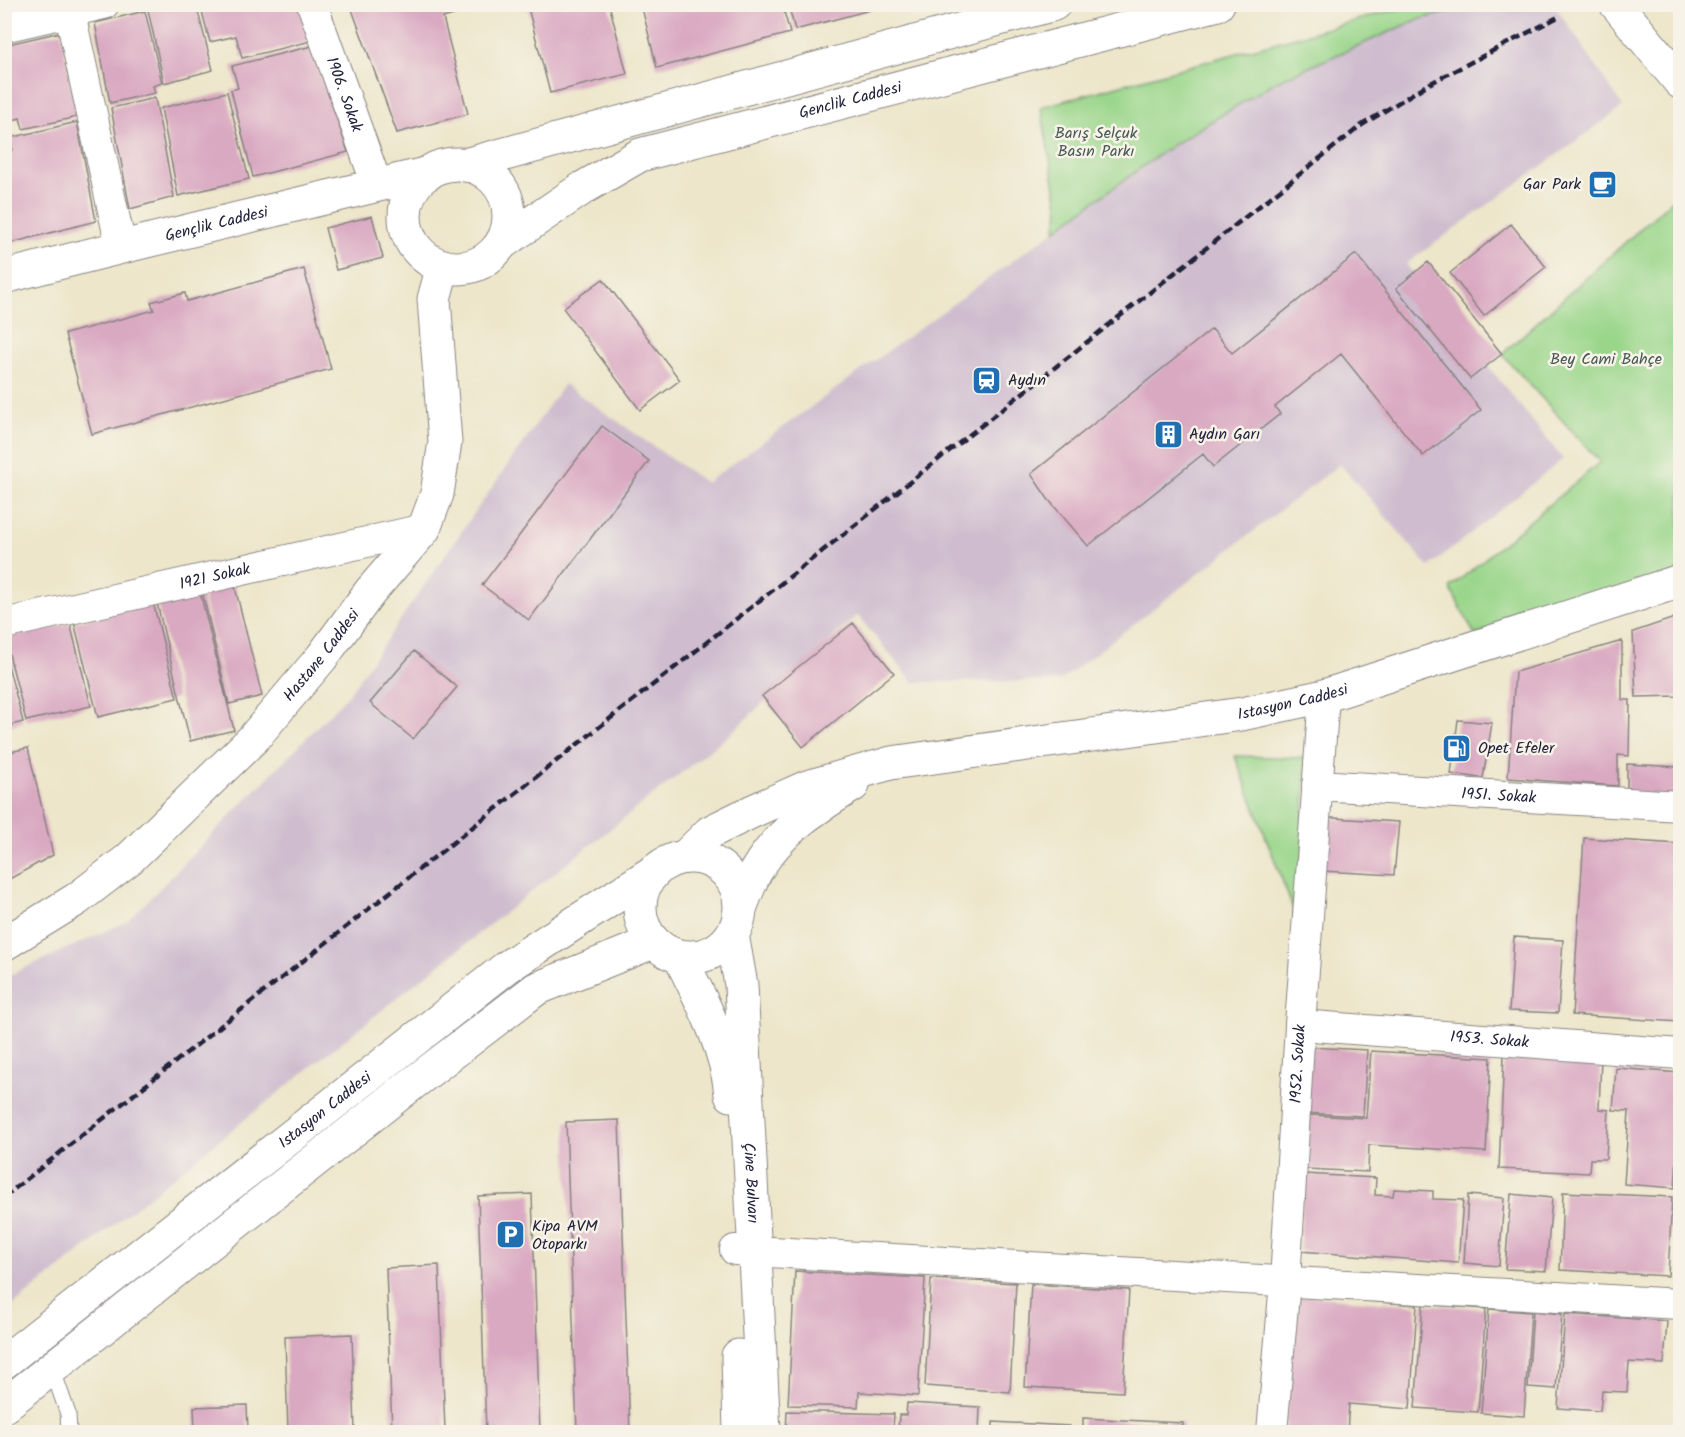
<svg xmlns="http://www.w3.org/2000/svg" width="1685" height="1437" viewBox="0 0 1685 1437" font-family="Kalam,sans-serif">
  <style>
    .industrial { fill: #cfbdcf }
    .green { fill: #9ad68a; stroke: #5e7c62; stroke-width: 1.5 }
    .building { fill: #d9a8c1 }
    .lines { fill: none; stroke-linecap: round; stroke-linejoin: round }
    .lane-casing { stroke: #888482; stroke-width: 17 }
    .street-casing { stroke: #888482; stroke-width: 32 }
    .secondary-casing { stroke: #888482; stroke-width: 35 }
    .lane { stroke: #fff; stroke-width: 15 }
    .street { stroke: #fff; stroke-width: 30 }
    .secondary { stroke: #fff; stroke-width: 33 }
    .rail { stroke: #22223b; stroke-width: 4.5; stroke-dasharray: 9 4.5; stroke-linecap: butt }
    .labels { text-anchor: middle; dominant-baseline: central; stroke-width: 5; stroke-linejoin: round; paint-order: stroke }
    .street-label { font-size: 16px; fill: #22223b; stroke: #f7f3e8 }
    .park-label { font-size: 16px; fill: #465853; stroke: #f7f3e8 }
    .poi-label { font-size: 16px; fill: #22223b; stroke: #f7f3e8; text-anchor: start }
  </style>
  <rect width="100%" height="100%" fill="#f7f3e8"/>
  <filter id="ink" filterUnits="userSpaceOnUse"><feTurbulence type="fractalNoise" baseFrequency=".0167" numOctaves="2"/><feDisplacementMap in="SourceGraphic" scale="12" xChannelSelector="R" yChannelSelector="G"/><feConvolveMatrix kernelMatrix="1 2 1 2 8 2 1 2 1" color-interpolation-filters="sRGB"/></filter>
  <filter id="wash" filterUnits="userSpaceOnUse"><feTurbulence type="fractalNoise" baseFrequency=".008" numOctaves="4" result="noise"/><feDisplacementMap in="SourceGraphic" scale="24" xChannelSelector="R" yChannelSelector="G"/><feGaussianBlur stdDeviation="1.35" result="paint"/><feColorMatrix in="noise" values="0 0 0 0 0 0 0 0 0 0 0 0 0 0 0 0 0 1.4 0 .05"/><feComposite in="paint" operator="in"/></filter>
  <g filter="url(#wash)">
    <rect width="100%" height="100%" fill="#ede6ca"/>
    <path class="industrial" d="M1474 5H1555L1623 107 1406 264 1563 459 1429 567 1340 464 1060 681 913 682 857 615 729 735 343 1041 5 1312V977L128 921 348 695 564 384 706 483 1171 146 1277 81 1417 20Z"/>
    <path class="green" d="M1412 5H1474L1417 20 1277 81 1171 146 1055 230 1059 211 1041 107Z
      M1680 193V573L1475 635 1450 588 1600 462 1502 354Z
      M1235 756 1306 758 1300 927Z"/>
    <g id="blocks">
      <path class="building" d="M171 4H196L213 70 164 83 148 10Z
        M200 4H299L311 41 242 58 236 36 210 42Z
        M350 4H492L443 18 468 114 397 133Z
        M527 4H609L627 74 550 93Z
        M641 4H782L790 33 657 68Z
        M788 4H880L881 7 795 30Z
        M145 11 162 83 153 86 155 93 110 103 95 23Z
        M61 32 77 117 23 129 20 118 13 120 4 87V45Z
        M312 46 348 152 253 177 231 90 238 88 232 66Z
        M227 92 249 179 178 196 161 108Z
        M155 98 174 197 130 209 111 108Z
        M77 122 96 221 11 243 4 215V152L13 150 10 138Z
        M372 216 383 258 336 270 325 228Z
        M1511 224 1546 267 1484 316 1450 273Z
        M1356 254 1481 410 1423 456 1341 354 1275 407 1280 414 1213 467 1203 454 1088 546 1048 499 1031 474 1212 329 1232 353Z
        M1428 262 1502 354 1470 379 1396 288Z
        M304 269 331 369 92 434 65 334 154 310 151 302 185 293 187 301Z
        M603 279 680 380 640 410 563 308Z
        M602 426 649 461 529 620 482 585Z
        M234 583 262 696 229 704 202 591Z
        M200 592 234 730 190 741 157 603Z
        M153 602 177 698 98 717 74 622Z
        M1680 616V696L1636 697 1633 632Z
        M70 623 91 706 26 721 5 638Z
        M853 623 894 673 803 747 762 696Z
        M1622 641V700H1630L1629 756 1618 755V786L1508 778 1515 672Z
        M4 650 23 722 4 727Z
        M414 651 457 687 413 739 370 703Z
        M1458 720 1492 723 1483 778 1451 774Z
        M28 748 53 855 4 882 5 753Z
        M1627 764 1680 767V796L1627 794Z
        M1317 817 1399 822 1394 875 1323 871Z
        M1584 838 1680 844V1022L1572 1015Z
        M1514 937 1563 940 1558 1013 1509 1011Z
        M1309 1047 1367 1050 1363 1116 1305 1113Z
        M1371 1051 1491 1058 1486 1152 1369 1145 1368 1172 1305 1169 1309 1115 1366 1118Z
        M1504 1054 1601 1059 1599 1109 1609 1110 1606 1159H1590L1589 1173 1499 1169Z
        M1616 1068 1680 1073V1110L1675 1188 1624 1184 1629 1111 1613 1110Z
        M619 1120 630 1432H577L566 1122Z
        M1304 1174 1376 1178 1375 1195 1393 1196 1394 1189 1433 1191V1199L1463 1200 1458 1263 1300 1251Z
        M1563 1192 1672 1197 1668 1276 1560 1270Z
        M532 1194 540 1432H486L478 1196Z
        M1511 1194 1552 1198 1546 1271 1505 1269Z
        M1468 1195 1504 1198 1499 1266 1464 1263Z
        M439 1265 445 1432H392L386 1268Z
        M795 1271 925 1278 918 1396 859 1392 858 1407 788 1405Z
        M931 1279 1016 1283 1010 1392 925 1386Z
        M1031 1284 1129 1290 1123 1392 1025 1387Z
        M1295 1295 1417 1305 1410 1409 1349 1404 1347 1432H1285Z
        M1423 1304 1486 1309 1478 1412 1415 1408Z
        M1489 1309 1531 1312 1524 1416 1481 1413Z
        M1533 1311 1562 1314 1556 1389 1528 1387Z
        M1565 1314 1667 1321 1664 1364 1629 1362 1627 1392 1602 1391 1600 1411 1558 1408Z
        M352 1334 355 1432H288L285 1337Z
        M907 1403 980 1407 979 1432H898L899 1415H906Z
        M247 1405 248 1432H195L194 1407Z
        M787 1411 894 1414 893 1432H786Z
        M1083 1418 1183 1423 1182 1432H1083Z
        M993 1422 1070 1426V1432H993Z"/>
    </g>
  </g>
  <g filter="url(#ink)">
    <use href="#blocks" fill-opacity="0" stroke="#888482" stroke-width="1.5"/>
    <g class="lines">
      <defs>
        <path id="lane" d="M52 1368 68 1414 69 1432"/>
        <g id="street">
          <path d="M68 4 121 247"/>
          <path id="s1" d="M312 4 377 185"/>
          <path d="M4 27 104 4"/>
          <path id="s2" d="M4 624 424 529"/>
          <path id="s3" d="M1317 785 1680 806"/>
          <path id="s4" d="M1300 1025 1680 1054"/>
          <path d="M735 1250 1680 1304"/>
          <path id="s5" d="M1272 1432 1285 1282 1300 1025 1324 696"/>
        </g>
        <g id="secondary">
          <path d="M1616 4 1680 82"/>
          <circle cx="457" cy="216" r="52"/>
          <path d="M465 165 1054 4"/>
          <path id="s6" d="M502 243 583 188 640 155 1218 4"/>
          <path id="s7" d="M4 277C145 240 287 207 429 173"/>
          <circle cx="690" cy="907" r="50"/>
          <path id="s8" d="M685 857 710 832 753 811 807 787 891 763 1242 714 1324 696 1680 581"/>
          <path d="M741 906C746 894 750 882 756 871 780 830 814 809 853 785"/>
          <path id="s9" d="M732 934 741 985 764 1432"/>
          <path id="s10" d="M4 944 77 899 129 859 252 740 322 657 370 592 424 529 437 494 445 442 434 299 443 266"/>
          <path d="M680 957C701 1000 727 1047 731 1095"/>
          <path d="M738 1356 740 1432"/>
          <path id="s11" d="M4 1362 507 967 656 870"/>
          <path d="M4 1406 403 1091 536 989 653 942"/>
        </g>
      </defs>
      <use href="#lane" class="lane-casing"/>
      <use href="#street" class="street-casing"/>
      <use href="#secondary" class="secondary-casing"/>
      <use href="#lane" class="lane"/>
      <use href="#street" class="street"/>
      <use href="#secondary" class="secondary"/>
      <path class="rail" d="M4 1197 1362 125 1425 86 1560 16"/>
    </g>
  </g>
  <defs>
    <symbol id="cafe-square" viewBox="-11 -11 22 22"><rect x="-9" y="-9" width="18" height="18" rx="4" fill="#1f6fb2" stroke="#f7f3e8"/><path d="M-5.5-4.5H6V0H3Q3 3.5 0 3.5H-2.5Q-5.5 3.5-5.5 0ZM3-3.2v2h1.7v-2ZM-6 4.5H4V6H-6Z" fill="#fff"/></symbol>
    <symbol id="station-square" viewBox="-11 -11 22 22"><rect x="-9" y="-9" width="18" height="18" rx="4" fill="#1f6fb2" stroke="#f7f3e8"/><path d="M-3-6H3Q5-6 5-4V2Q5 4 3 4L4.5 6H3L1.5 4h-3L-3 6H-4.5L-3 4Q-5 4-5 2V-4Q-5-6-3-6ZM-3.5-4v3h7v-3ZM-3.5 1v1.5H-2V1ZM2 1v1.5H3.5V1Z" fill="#fff"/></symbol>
    <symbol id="building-square" viewBox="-11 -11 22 22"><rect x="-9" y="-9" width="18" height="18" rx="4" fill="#1f6fb2" stroke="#f7f3e8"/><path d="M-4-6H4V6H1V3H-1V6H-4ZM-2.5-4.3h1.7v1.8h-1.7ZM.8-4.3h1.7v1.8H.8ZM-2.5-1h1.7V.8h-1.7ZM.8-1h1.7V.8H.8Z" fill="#fff"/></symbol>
    <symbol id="fuel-square" viewBox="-11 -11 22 22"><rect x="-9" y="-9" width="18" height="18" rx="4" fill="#1f6fb2" stroke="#f7f3e8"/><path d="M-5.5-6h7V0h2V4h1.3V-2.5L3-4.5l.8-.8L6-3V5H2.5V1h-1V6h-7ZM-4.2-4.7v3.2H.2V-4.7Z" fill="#fff"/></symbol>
    <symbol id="parking-square" viewBox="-11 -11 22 22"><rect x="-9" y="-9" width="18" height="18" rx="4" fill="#1f6fb2" stroke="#f7f3e8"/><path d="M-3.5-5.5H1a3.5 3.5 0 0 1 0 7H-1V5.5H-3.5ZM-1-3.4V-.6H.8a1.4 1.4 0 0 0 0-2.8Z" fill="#fff"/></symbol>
  </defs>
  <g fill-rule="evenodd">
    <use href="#cafe-square" x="1586" y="168" width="33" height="33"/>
    <use href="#station-square" x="970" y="364" width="33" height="33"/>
    <use href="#building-square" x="1152" y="418" width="33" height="33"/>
    <use href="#fuel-square" x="1440" y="732" width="33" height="33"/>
    <use href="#parking-square" x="494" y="1218" width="33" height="33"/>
  </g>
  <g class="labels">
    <g class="street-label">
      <text stroke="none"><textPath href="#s1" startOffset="96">1906. Sokak</textPath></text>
      <text stroke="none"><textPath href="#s6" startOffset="381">Genclik Caddesi</textPath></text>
      <text stroke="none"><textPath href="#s7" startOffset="219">Gençlik Caddesi</textPath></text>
      <text stroke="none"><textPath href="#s2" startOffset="216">1921 Sokak</textPath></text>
      <text stroke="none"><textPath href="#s10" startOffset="432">Hastane Caddesi</textPath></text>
      <text stroke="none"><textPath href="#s8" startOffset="636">Istasyon Caddesi</textPath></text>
      <text stroke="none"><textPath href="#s3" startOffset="182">1951. Sokak</textPath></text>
      <text stroke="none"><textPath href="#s4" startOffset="190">1953. Sokak</textPath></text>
      <text stroke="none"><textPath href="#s5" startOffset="369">1952. Sokak</textPath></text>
      <text stroke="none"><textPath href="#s11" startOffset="408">Istasyon Caddesi</textPath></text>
      <text stroke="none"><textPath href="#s9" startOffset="250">Çine Bulvarı</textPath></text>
    </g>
    <g class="park-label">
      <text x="1096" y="133">Barış Selçuk<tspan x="1096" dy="18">Basın Parkı</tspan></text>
      <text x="1606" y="359">Bey Cami Bahçe</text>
    </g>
    <g class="poi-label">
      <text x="1581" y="184" text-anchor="end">Gar Park</text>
      <text x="1008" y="380">Aydın</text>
      <text x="1189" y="434">Aydın Garı</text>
      <text x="1478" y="748">Opet Efeler</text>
      <text x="532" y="1226">Kipa AVM<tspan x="532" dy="18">Otoparkı</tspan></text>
    </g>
  </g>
  <rect width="1685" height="1437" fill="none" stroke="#f7f3e8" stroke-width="24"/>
</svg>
